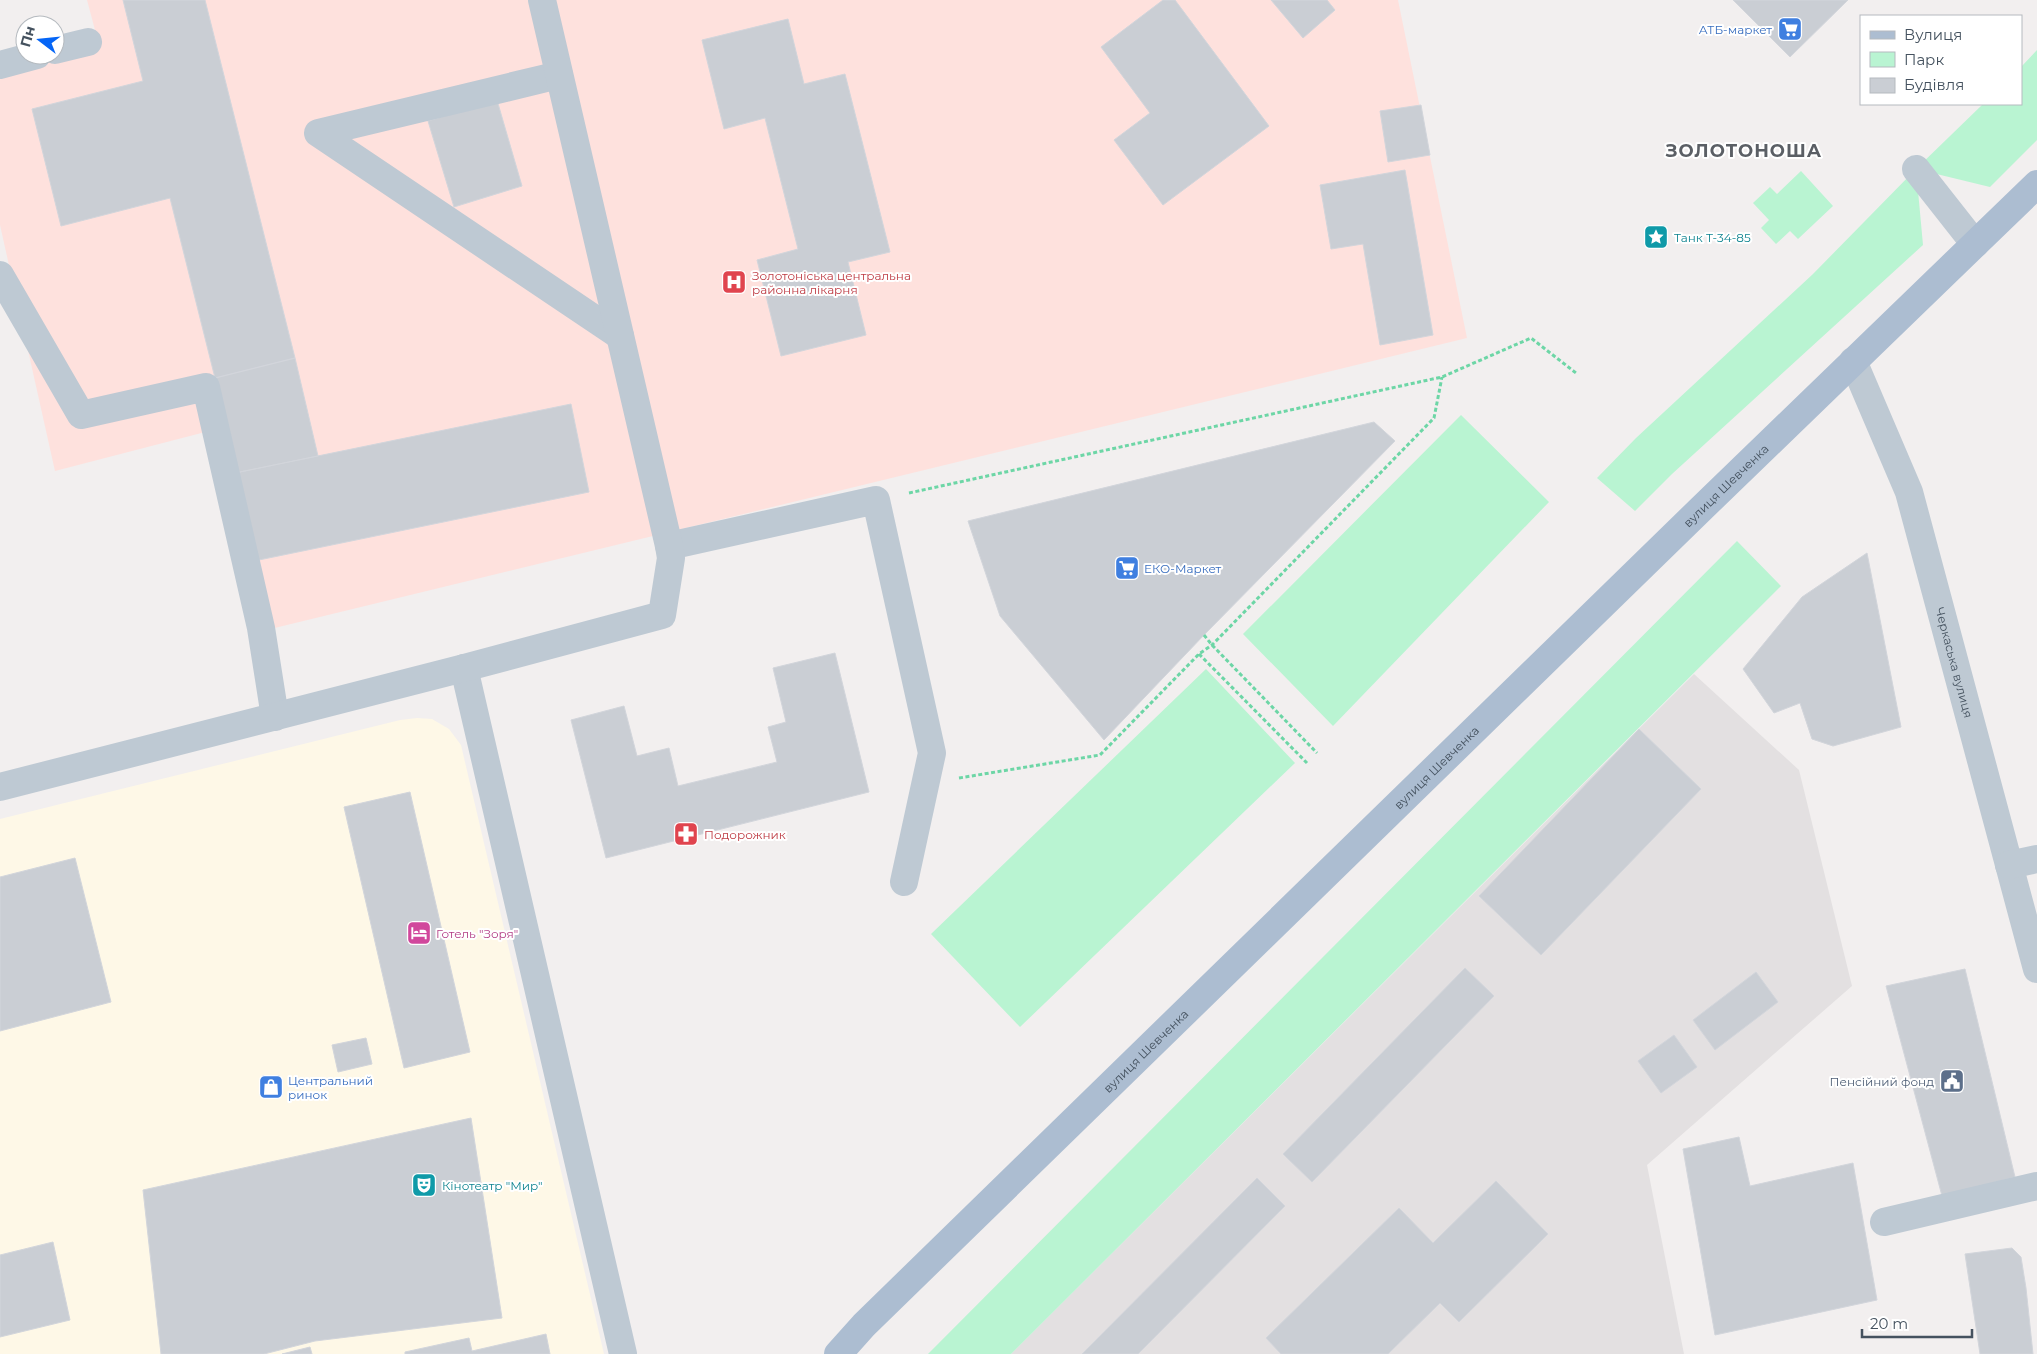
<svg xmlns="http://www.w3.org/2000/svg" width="2037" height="1354" viewBox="0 0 2037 1354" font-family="Montserrat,sans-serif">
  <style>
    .commercial { fill: #fef8e7 }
    .education { fill: #e3e0e1 }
    .medical { fill: #fee1dd }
    .green { fill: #b9f4d2 }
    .building { fill: #caced4; stroke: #d2d5db }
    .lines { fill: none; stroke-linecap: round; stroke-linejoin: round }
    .path { stroke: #6dd6a6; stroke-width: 3; stroke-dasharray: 4 2.5; stroke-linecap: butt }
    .minor { stroke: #bec9d3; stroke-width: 28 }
    .major { stroke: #acbdd1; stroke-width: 28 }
    .labels { text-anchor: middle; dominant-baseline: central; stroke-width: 4; stroke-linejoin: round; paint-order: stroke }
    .shop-label { font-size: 12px; fill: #366cbe; stroke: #fff; text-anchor: start }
    .culture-label { font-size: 12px; fill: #0d838f; stroke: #fff; text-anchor: start }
    .health-label { font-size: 12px; fill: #be3a42; stroke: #fff; text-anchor: start }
    .street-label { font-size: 12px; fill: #45525f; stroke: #fff }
    .hotel-label { font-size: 12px; fill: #b23c85; stroke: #fff; text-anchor: start }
    .service-label { font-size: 12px; fill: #4e5e75; stroke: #fff; text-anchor: end }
    .district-label { font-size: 18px; font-weight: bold; letter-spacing: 1px; fill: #5b5f65; stroke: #fff }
  </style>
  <rect width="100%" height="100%" fill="#f2efef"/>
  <path class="commercial" d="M417 718 432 719 449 729 461 745 604 1354H0V819L400 720Z"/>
  <path class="education" d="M1694 674 1799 770 1852 986 1647 1165 1684 1354H1011Z"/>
  <path class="medical" d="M87 0H1398L1467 338 254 633 213 430 55 471 0 225V70L99 45Z"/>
  <path class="green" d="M2037 50V140L1990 187 1916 169 1923 245 1672 474 1635 511 1597 478 1636 438 1813 274 1916 169 1983 104H2021V67Z
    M1801 171 1833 206 1798 239 1790 231 1776 244 1761 228 1769 220 1753 203 1770 187 1777 194Z
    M1461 415 1549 502 1333 726 1243 634Z
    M1737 541 1781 586 1011 1354H928Z
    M1206 669 1295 763 1020 1027 931 934Z"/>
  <path class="building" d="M123 0H205L295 358 215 378 170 198 61 226 32 109 143 81Z
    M1163 0H1175L1269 126 1163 205 1114 140 1150 113 1101 47Z
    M1271 0H1327L1335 10 1303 38Z
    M1733 0H1848L1790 57Z
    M788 19 804 84 845 74 890 252 848 262 866 335 781 356 757 260 798 249 765 118 724 129 702 40Z
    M497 100 522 186 454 207 428 121Z
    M1421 105 1430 155 1388 162 1380 111Z
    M1405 170 1433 335 1380 345 1363 244 1331 249 1320 185Z
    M295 358 318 456 235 473 215 378Z
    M571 404 589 492 254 561 235 473Z
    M1374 422 1395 441 1204 635 1104 740 1000 616 968 521Z
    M1867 553 1901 727 1833 746 1812 739 1800 703 1774 713 1743 669 1802 597Z
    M835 653 869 792 606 858 571 720 624 706 637 756 669 748 678 786 777 762 768 727 786 722 773 668Z
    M1639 729 1701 789 1541 955 1479 896Z
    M410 792 470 1052 404 1068 344 807Z
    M75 858 111 1002 0 1031V877Z
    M1465 968 1494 996 1312 1182 1283 1154Z
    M1965 969 2015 1177 1942 1196 1886 986Z
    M1756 972 1778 1002 1715 1050 1693 1020Z
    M1674 1035 1697 1067 1661 1093 1638 1061Z
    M366 1038 372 1064 338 1072 332 1045Z
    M471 1118 502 1318 315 1341 264 1354H161L143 1190Z
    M1739 1137 1750 1186 1853 1163 1877 1300 1715 1335 1683 1149Z
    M1257 1178 1285 1206 1138 1354H1082Z
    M1496 1181 1548 1234 1459 1322 1440 1303 1388 1354H1281L1266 1338 1399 1208 1433 1243Z
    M53 1242 70 1320 0 1337V1255Z
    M2012 1248 2021 1257 2026 1288 2033 1354H1980L1965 1254Z
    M546 1334 550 1354H405V1352L469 1338 472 1351Z
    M310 1347 312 1354H282Z"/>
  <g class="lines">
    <path class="path" d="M909 493 1442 377 1531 338 1576 373
      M1204 635 1212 645 1317 753
      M1199 654 1307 763
      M959 778 1100 755 1199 654 1212 645 1434 418 1442 377"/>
    <g class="minor">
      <path d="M55 50 88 42"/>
      <path d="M0 65 37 55"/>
      <path d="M559 75 318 133 620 336"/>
      <path d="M1916 169 1975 244"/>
      <path d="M0 275 81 415 206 387 261 628 275 717"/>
      <path id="s1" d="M1853 361 1909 492 2037 969"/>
      <path d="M669 546 876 500 932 753 904 882"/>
      <path d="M464 668 623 1354"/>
      <path d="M0 787 464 668 662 615 671 558 669 546 542 0"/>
      <path d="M2009 865 2037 859"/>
      <path d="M1884 1222 2037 1186"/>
    </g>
    <path class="major" id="s2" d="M838 1354 864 1325 1704 506 2037 184"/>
  </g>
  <defs>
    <symbol id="supermarket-square" viewBox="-11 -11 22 22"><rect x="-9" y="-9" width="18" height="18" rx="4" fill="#3f7fe0" stroke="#fff"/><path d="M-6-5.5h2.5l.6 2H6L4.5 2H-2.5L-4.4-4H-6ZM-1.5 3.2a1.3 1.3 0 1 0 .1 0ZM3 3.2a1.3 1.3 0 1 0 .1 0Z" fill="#fff"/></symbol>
    <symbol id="sight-square" viewBox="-11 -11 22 22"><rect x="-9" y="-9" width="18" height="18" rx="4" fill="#0f9aa8" stroke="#fff"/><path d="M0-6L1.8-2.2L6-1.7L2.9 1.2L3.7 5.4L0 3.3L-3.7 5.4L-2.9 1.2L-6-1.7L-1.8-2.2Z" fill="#fff"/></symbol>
    <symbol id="hospital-square" viewBox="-11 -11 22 22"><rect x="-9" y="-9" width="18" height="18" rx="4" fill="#e0444e" stroke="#fff"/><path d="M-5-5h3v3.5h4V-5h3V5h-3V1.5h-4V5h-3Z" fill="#fff"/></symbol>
    <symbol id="pharmacy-square" viewBox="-11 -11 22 22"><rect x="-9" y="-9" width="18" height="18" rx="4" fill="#e0444e" stroke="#fff"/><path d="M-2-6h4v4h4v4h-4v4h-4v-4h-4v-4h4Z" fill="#fff"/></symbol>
    <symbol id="hotel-square" viewBox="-11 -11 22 22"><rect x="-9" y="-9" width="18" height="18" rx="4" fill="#d1479c" stroke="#fff"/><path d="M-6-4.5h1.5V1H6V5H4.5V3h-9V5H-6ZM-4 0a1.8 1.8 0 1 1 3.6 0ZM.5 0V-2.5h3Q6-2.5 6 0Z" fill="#fff"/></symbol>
    <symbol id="civic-square" viewBox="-11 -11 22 22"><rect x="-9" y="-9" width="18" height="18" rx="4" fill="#5c6f8a" stroke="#fff"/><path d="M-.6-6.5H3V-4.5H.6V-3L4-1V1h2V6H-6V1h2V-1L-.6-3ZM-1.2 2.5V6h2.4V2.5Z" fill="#fff"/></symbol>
    <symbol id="shop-square" viewBox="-11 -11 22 22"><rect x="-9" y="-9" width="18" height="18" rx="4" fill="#3f7fe0" stroke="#fff"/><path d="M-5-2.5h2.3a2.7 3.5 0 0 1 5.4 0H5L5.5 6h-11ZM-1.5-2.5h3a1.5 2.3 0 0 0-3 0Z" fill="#fff"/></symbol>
    <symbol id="theatre-square" viewBox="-11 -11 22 22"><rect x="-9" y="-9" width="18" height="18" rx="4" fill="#0f9aa8" stroke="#fff"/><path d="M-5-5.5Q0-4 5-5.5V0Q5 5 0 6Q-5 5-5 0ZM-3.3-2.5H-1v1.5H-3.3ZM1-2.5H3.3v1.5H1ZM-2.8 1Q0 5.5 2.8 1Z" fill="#fff"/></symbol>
  </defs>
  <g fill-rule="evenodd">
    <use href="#supermarket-square" x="1776" y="15" width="28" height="28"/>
    <use href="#sight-square" x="1642" y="223" width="28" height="28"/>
    <use href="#hospital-square" x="720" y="268" width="28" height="28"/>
    <use href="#supermarket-square" x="1113" y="554" width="28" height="28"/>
    <use href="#pharmacy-square" x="672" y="820" width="28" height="28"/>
    <use href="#hotel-square" x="405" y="919" width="28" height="28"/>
    <use href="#civic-square" x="1938" y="1067" width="28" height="28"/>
    <use href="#shop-square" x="257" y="1073" width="28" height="28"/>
    <use href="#theatre-square" x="410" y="1171" width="28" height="28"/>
  </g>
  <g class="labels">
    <g class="shop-label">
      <text x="1772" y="29" text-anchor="end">АТБ-маркет</text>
      <text x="1144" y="568">ЕКО-Маркет</text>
      <text x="288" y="1080">Центральний<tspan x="288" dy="14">ринок</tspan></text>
    </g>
    <g class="culture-label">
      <text x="1674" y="237">Танк Т-34-85</text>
      <text x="442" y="1185">Кінотеатр "Мир"</text>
    </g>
    <g class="health-label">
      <text x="752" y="275">Золотоніська центральна<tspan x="752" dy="14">районна лікарня</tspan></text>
      <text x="704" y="834">Подорожник</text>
    </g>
    <g class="street-label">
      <text stroke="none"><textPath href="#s2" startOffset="1242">вулиця Шевченка</textPath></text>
      <text stroke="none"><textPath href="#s1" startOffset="319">Черкаська вулиця</textPath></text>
      <text stroke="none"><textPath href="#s2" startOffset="838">вулиця Шевченка</textPath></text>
      <text stroke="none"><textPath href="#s2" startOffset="432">вулиця Шевченка</textPath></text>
    </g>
    <g class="hotel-label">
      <text x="436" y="933">Готель "Зоря"</text>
    </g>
    <g class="service-label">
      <text x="1934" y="1081">Пенсійний фонд</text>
    </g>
    <g class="district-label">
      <text x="1744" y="151">ЗОЛОТОНОША</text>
    </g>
  </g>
  <rect x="1860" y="15" width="162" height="90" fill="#ffffff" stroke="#b5babf"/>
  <rect x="1870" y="31" width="25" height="8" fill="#acbdd1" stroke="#b5babf"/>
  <text x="1904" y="40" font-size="15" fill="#45525f">Вулиця</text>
  <rect x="1870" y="52" width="25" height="15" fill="#b9f4d2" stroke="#b5babf"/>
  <text x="1904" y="65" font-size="15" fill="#45525f">Парк</text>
  <rect x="1870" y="78" width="25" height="15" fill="#caced4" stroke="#b5babf"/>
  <text x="1904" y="90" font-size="15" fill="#45525f">Будівля</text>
  <g transform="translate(40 40) rotate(286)"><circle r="24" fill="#ffffff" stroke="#b5babf"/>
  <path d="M0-4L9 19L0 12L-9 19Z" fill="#0565f6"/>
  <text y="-8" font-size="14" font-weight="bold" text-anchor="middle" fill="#45525f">Пн</text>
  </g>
  <path d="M1862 1329v8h110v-8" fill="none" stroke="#45525f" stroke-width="2.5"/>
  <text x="1870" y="1329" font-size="15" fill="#45525f" stroke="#ffffff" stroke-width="4" paint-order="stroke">20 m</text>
</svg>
